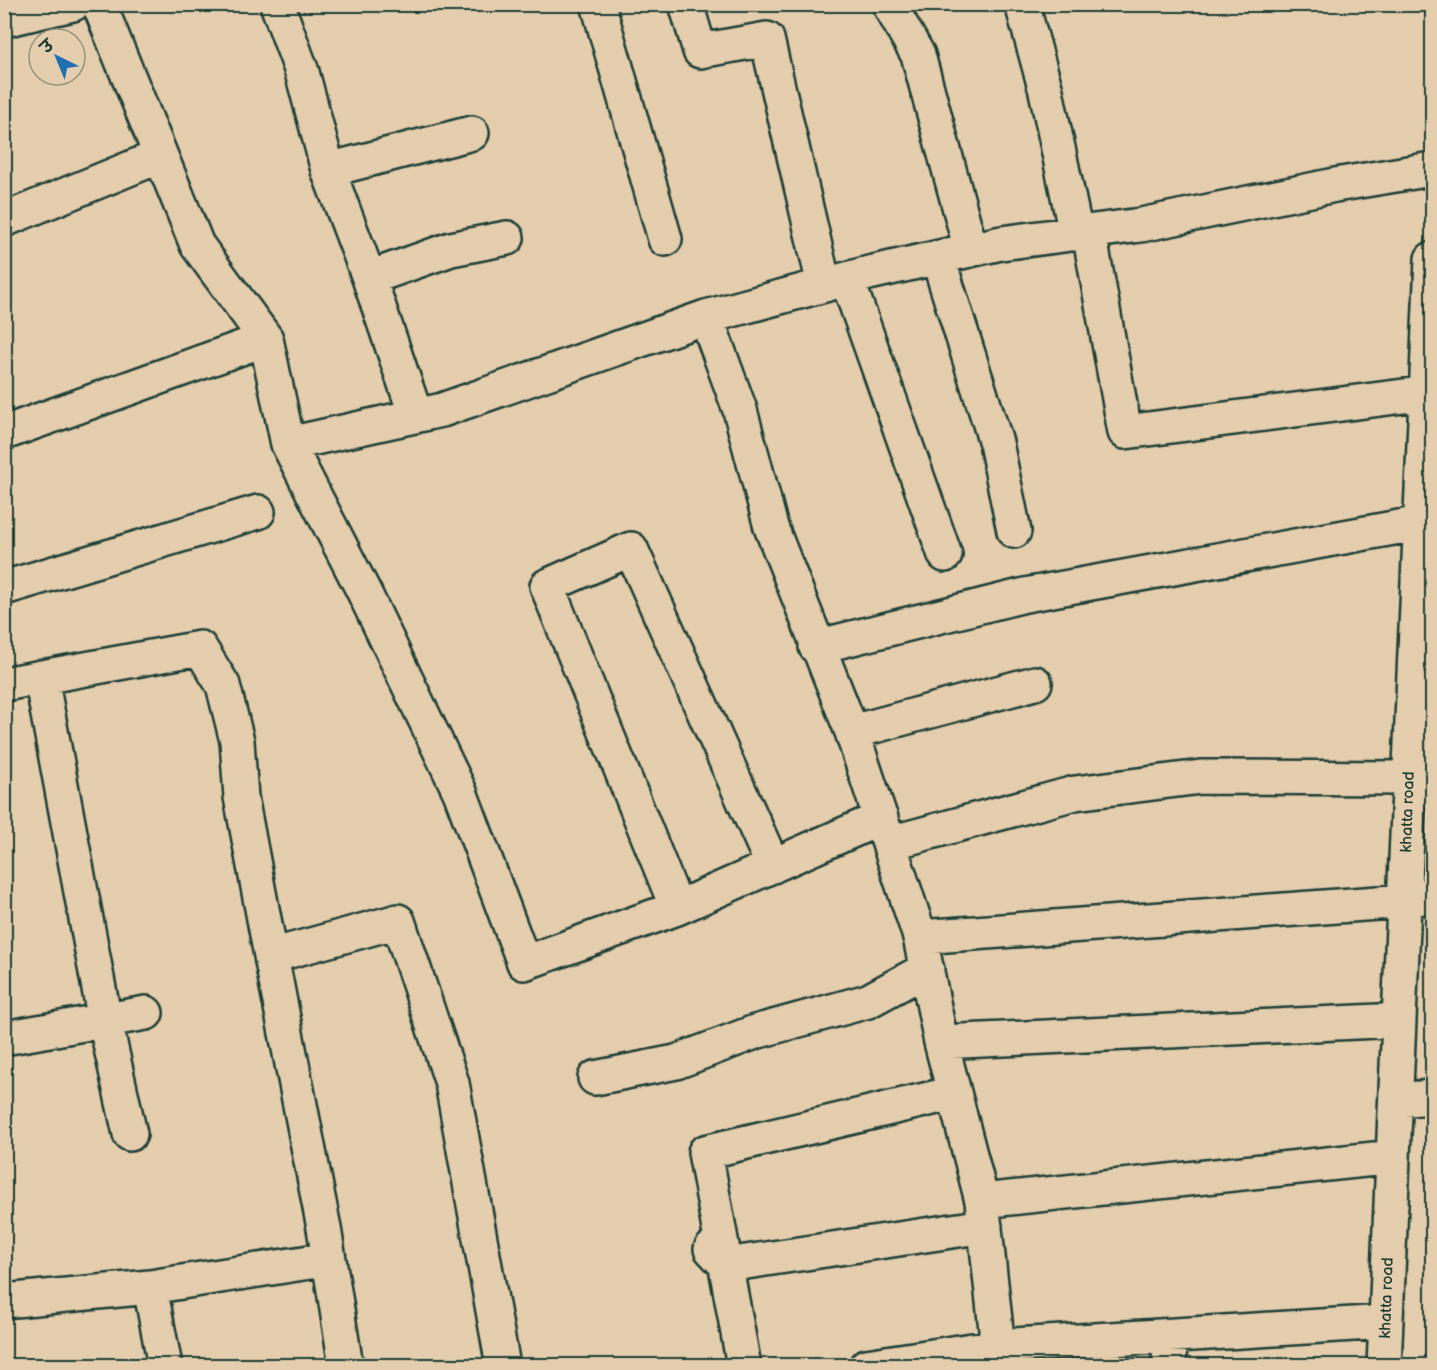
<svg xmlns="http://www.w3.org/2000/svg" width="1437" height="1370" viewBox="0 0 1437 1370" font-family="'Balsamiq Sans','Playpen Sans Deva',sans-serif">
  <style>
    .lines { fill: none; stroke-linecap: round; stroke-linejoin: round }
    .minor-casing { stroke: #1f3d34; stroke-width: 38 }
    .minor { stroke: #e4ceae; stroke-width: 33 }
    .labels { text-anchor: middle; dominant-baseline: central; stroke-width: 6; stroke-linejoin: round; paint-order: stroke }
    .street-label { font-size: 16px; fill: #1f3d34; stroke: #e4ceae }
  </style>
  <rect width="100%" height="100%" fill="#e4ceae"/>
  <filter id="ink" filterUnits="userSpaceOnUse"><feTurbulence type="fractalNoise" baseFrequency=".0167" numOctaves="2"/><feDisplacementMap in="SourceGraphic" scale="12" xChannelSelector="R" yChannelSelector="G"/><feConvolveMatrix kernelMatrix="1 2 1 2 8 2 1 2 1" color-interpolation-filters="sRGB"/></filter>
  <g filter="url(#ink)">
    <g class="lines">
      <defs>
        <path id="minor" d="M277 4 302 72 328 170 369 278 416 416
          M598 4 665 239
          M686 4 700 51 767 39 824 285
          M889 4 918 55 971 250
          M1022 4 1046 91 1076 234
          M4 20 73 4
          M328 170 472 133
          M4 220 143 163
          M1089 232 1125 432 1427 393
          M938 258 996 443 1014 531
          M369 278 451 249 507 238
          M847 279 945 555
          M266 339 288 444
          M4 433 266 339 197 245 99 4
          M4 588 258 512
          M816 647 1025 595 1432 521
          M41 677 105 1021 130 1134
          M4 684 200 648 223 685 237 741 241 797 271 956
          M852 732 1035 683
          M890 843 1075 793 1201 777 1410 778 1422 765 1427 764
          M773 866 631 549 547 586 677 908 881 818
          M677 908 524 963 460 792 364 592 288 444 442 410 706 317
          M920 937 852 732 771 527 740 410 706 317 869 273 1001 243 1141 225 1335 185 1432 169
          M4 1038 146 1013
          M941 1042 920 937 1405 901 1432 895
          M595 1078 676 1062 755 1032 868 1001 927 969
          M1396 1100 1432 1097
          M982 1201 1393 1157
          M711 1249 726 1265 985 1226
          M150 1287 329 1259
          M4 1301 150 1287 165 1366
          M346 1366 324 1228 271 956 398 921 452 1083 503 1366
          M744 1366 705 1152 954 1093
          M866 1366 999 1346 1386 1322
          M1000 1366 982 1201 941 1042 1399 1020
          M1169 1366 1170 1336
          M1384 1366 1432 259"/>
      </defs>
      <use href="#minor" class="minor-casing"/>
      <use href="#minor" class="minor"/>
    </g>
  </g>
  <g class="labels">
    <g class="street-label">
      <text transform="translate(1408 812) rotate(-88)">khatta road</text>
      <text transform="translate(1387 1298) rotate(-88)">khatta road</text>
    </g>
  </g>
  <rect width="1437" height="1370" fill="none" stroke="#e4ceae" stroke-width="24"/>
  <rect x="12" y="12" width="1413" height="1346" fill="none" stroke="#1f3d34" stroke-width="2" filter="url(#ink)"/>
  <g transform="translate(57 57) rotate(317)"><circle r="28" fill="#e4ceae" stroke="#95947d" stroke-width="1.5"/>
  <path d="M0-4.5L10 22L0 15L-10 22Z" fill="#1f6fb2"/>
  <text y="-9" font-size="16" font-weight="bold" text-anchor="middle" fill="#1f3d34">उ</text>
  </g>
</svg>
